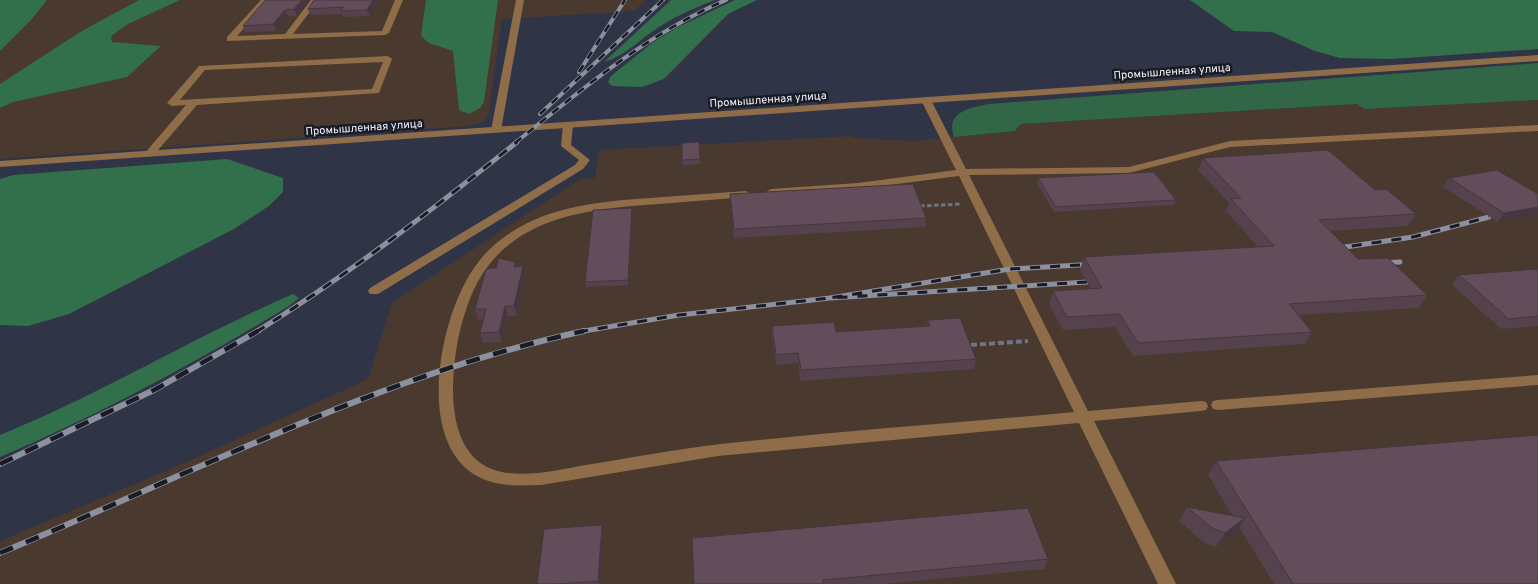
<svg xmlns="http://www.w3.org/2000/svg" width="1538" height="584" viewBox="0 0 1538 584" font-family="Overpass,sans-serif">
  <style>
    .industrial { fill: #49392e }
    .green { fill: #316646 }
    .forest { fill: #31704b }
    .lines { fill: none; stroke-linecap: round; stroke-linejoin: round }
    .path-far1 { stroke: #707383; stroke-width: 3; stroke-dasharray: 4.5 2.5; stroke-linecap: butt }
    .path { stroke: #707383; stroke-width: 4; stroke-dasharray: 6 3; stroke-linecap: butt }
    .service { fill: #8e6d48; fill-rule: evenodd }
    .minor { fill: #8e6d48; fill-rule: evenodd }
    .rail-far2-casing { stroke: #8d909f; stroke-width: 4 }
    .rail-far1-casing { stroke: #8d909f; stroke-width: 5 }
    .rail-casing { stroke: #8d909f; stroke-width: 6 }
    .rail-far2 { stroke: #1a1c25; stroke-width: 2.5; stroke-dasharray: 8; stroke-linecap: butt }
    .rail-far1 { stroke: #1a1c25; stroke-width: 3; stroke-dasharray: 10; stroke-linecap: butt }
    .rail { stroke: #1a1c25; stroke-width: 4.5; stroke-dasharray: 14; stroke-linecap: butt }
    .wall { fill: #55424d }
    .shaded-wall { fill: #45363f }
    .building { fill: #634d5a; stroke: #45363f }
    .labels { text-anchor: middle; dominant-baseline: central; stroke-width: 5; stroke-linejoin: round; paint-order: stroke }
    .far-street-label { font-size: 11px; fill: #f2f4fe; stroke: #1a1c25 }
  </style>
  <rect width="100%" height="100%" fill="#303447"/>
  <path class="industrial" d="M0 0H646L635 10 619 12 502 19 488 116 483 122 468 126 0 159Z
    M1538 100V584H0V541L182 464 368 379 392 303 580 179 595 178 599 150 852 136 855 138 912 141 1015 131 1021 124 1357 104 1365 109Z"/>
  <path class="green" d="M1538 63V100L1365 109 1357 104 1021 124 1015 131 954 137C945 112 971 107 989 104Z"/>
  <path class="forest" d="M0 0H47L31 20 0 51Z
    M139 0H180L128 24 111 36 112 42 161 46 127 77 13 102 0 108V84L80 32Z
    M426 0H498L484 102 480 108 469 114 459 110 453 51 429 43 421 36Z
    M671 0H715C693 8 672 18 653 31 636 43 624 56 604 62Z
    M735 0H757L728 14 664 79 642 87 612 86 608 82 611 76 652 43 678 27Z
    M1190 0H1538V49L1392 59 1340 58 1315 51 1272 32 1234 31Z
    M227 159 283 178V192L269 206 234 229 69 314 28 326 0 325V179L13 175Z
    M293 294 299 298 289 306C195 363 101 414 0 457V435C101 394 194 337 293 294Z"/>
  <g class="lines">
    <path class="path-far1" d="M920 206 961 204"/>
    <path class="path" d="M971 345 1028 341"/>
    <path class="service" d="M261 0H269L237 36 285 34 311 0H319L293 34 382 31 395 0H403L389 33 385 35 227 41V37Z
      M516 0H524L501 130 496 133 491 130Z
      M388 56 392 59 379 93 197 105 153 156H145L144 154 186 105 172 106 167 103 199 66ZM383 62 372 89 180 100 205 70Z
      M926 97 931 100 966 169 1129 167 1230 141 1538 125V131L1230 147 1129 173 969 175 1088 411 1201 401 1206 402 1208 406 1206 410 1201 411 1094 421 1176 584H1158L1079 423 718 456 541 485C518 486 492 487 472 473 419 436 439 331 465 283 475 263 491 245 510 233 555 203 611 201 663 197 691 195 718 193 746 191L751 194 746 197C717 199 688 202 659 204 579 209 496 219 467 307 457 335 453 364 453 393 454 423 461 458 494 470 522 479 558 470 586 465 631 458 676 449 721 444 838 431 956 423 1074 412L959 176 858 189 771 195 766 192 771 189 858 183 956 170 921 100Z
      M568 122 573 125 571 145 590 160 583 169 378 294H370L368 291 370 288 575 165 579 160 561 146 563 125Z
      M1538 375V385L1218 410 1213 409 1211 405 1213 401 1218 400Z"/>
    <path class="minor" d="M1538 55V61L0 167V161Z"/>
    <defs>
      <path id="rail-far2" d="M579 72 625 0
        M540 114 663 0
        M515 143C581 90 647 34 726 0"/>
      <path id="rail-far1" d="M1332 249 1413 237 1489 217
        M1380 263 1400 262
        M1087 282 830 298 1010 269 1095 264
        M256 332C348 275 432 210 517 142
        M578 332 679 315 830 298"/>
      <path id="rail" d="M0 464 156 389 258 331
        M0 553C192 474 380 375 584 331"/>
    </defs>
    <use href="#rail-far2" class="rail-far2-casing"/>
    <use href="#rail-far1" class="rail-far1-casing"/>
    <use href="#rail" class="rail-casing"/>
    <use href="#rail-far2" class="rail-far2"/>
    <use href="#rail-far1" class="rail-far1"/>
    <use href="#rail" class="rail"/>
  </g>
  <path class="wall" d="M309 0 297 16H288L276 31 245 32 243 26Z
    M314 0H379L370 16 343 17 342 14 310 15 308 9Z
    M699 142 700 164 683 165 682 160Z
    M1203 158 1375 190 1416 214 1408 226 1330 231 1358 259 1427 295 1419 308 1299 315 1312 332 1305 344 1133 356 1115 327 1063 330 1049 304 1053 291 1091 289 1080 270 1084 257 1258 247 1226 211 1229 203 1198 170Z
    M1038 178 1176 200 1174 205 1054 212 1037 183Z
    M1449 178 1538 194V215L1498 222 1443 187Z
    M730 194 926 218 925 227 734 238Z
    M633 213 628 285 586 287 585 282Z
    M515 262 516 267 525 276 517 316H508L502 342 483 343 480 333 484 319 478 320 475 309 496 268Z
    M1538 269V326L1501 329 1452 285 1459 275Z
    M928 320 976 359 974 369 800 381 798 363 776 365 772 336V326L836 332 927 326Z
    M1216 461 1538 584H1274L1239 527 1236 532 1216 547 1204 543 1179 521 1187 507 1232 515 1208 475Z
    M602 525 604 530 600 584H537Z
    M1048 559 1044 569 883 584H694Z"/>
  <path class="shaded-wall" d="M302 0H309L297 16 294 9Z
    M373 0H379L370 16 367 10Z
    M285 10 288 16 276 31 273 24Z
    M1538 207V215L1498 222 1504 213Z
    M632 208 633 213 628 285V280Z
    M523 266 525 276 517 316 514 306Z
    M505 306 508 316 502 342 499 332Z
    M1245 518 1236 532 1216 547 1225 533Z
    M602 525 604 530 600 584H599L598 581Z"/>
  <path class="building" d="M265 0H302L294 9 285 10 273 24 243 26Z
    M314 0H373L367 10 341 11 343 7 308 9Z
    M699 142 700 159 682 160V143Z
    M1328 150 1375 190 1386 189 1416 214 1319 220 1358 259 1388 258 1427 295 1289 304 1312 332 1138 343 1120 314 1067 317 1053 291 1102 288 1084 257 1274 246 1231 199 1241 198 1203 158Z
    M1497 170 1538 194V207L1504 213 1449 178Z
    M1154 172 1176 200 1056 207 1038 178Z
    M913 184 926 218 734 229 730 194Z
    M632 208 628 280 585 282 593 210Z
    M499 258 515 262 514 267 523 266 514 306H505L499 332 480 333 486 309H475L486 269 496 268Z
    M1538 269V316L1509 319 1459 275Z
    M960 318 976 359 801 370 798 353 776 355 772 326 834 322 836 332 930 326 928 320Z
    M1538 435V584H1293L1216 461Z
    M1187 507 1245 518 1225 533 1212 528Z
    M1028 508 1048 559 823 580 824 584H694L692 538Z
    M602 525 598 581 556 584H537L544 529Z"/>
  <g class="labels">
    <g class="far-street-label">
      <text transform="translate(1172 72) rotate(-4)">Промышленная улица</text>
      <text transform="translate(768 100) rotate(-4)">Промышленная улица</text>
      <text transform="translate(364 128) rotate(-4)">Промышленная улица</text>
    </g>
  </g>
</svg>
